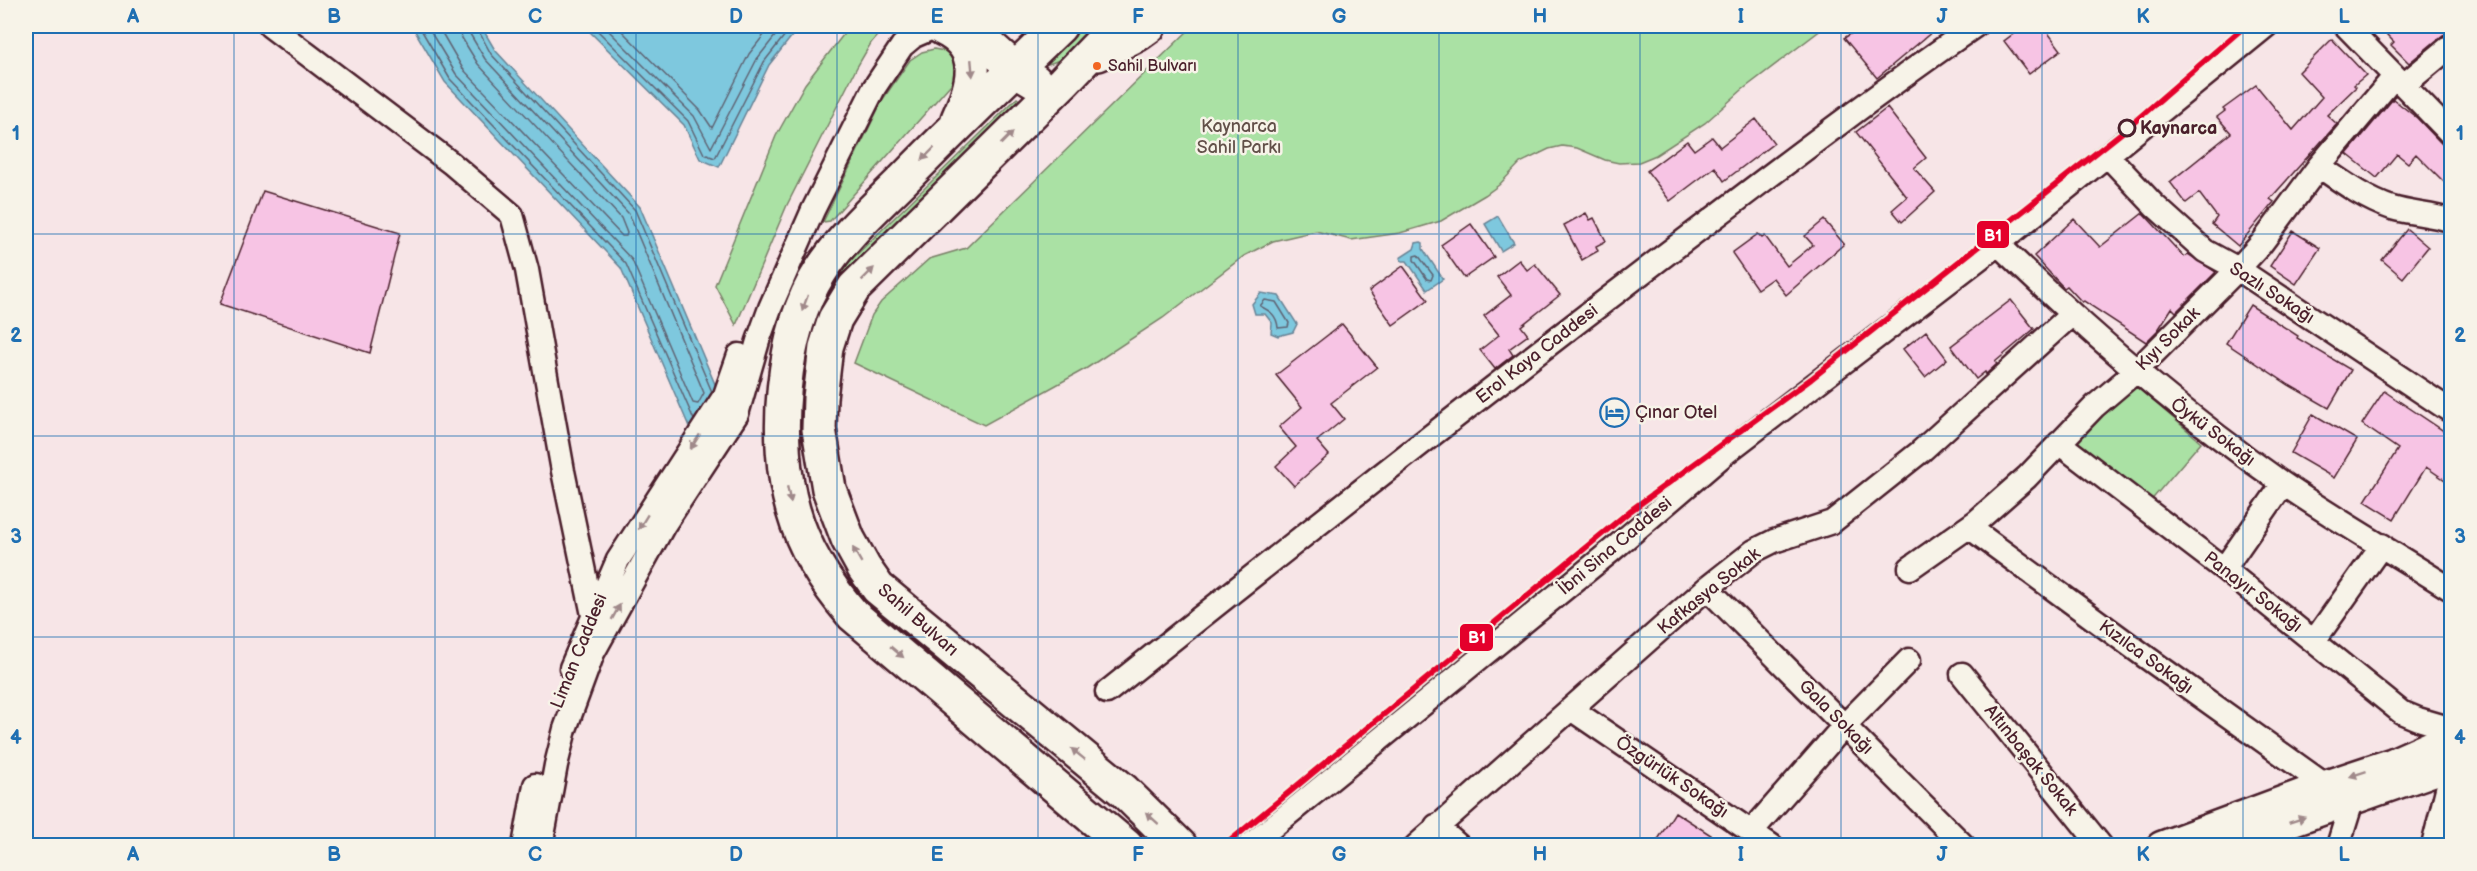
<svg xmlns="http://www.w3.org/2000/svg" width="2477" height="871" viewBox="0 0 2477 871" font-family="'Balsamiq Sans',sans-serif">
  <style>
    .green { fill: #aae1a4; stroke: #7a8068; stroke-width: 1.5 }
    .water { fill: #7ec8de; stroke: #698496; stroke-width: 1.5 }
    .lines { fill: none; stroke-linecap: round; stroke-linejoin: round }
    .shore { stroke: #5f6373; stroke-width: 1.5 }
    .building { fill: #f7c4e4; stroke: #4a1f2b; stroke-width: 1.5 }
    .minor-casing { stroke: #4a1f2b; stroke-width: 27 }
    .major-casing { stroke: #4a1f2b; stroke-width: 33 }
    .highway-casing { stroke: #4a1f2b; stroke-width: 38 }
    .minor { stroke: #f7f3e8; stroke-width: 22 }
    .major { stroke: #f7f3e8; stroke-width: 28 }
    .highway { stroke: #f7f3e8; stroke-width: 33 }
    .rail-1-casing { stroke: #f7f3e8; stroke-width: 10 }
    .rail-1 { stroke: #e4002b; stroke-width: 6 }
    .oneway { fill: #a0898a }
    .grid { fill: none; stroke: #1f6fb2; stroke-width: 1.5; stroke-opacity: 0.55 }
    .bus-dot { fill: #f26522; stroke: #f7f3e8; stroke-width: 2 }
    .stop-dot { fill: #f7f3e8; stroke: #4a1f2b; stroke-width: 3 }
    .labels { text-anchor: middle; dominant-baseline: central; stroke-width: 5; stroke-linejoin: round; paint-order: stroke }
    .bus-label { font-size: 16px; fill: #4a1f2b; stroke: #f7f3e8; text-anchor: start }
    .park-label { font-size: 18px; fill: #625049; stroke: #f7f3e8 }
    .stop-label { font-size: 18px; font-weight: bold; fill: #4a1f2b; stroke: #f7f3e8; text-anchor: start }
    .street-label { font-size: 18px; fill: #4a1f2b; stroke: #f7f3e8 }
    .poi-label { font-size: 18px; fill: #4a1f2b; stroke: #f7f3e8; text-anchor: start }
    .line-badge { stroke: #f7f3e8; stroke-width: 2 }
    .badge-label { font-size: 16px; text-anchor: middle; font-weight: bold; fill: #fff }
    .neatline { fill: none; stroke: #1f6fb2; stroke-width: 2 }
    .grid-label { font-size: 20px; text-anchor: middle; font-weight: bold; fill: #1f6fb2 }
  </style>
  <rect width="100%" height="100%" fill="#f7e5e7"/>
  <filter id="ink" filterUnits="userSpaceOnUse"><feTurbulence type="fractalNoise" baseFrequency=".0167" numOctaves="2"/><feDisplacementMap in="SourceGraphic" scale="12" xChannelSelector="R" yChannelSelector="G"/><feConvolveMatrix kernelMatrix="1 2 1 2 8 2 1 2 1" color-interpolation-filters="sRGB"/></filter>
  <g filter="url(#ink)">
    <path class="green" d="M850 26H885L871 43 857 67 787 205 736 325 715 285 776 136 805 84Z
      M1083 26H1095C1079 44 1069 60 1044 65Z
      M1193 26H1826L1742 90 1705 123 1656 155 1639 162 1619 163 1605 160 1577 148 1562 146 1549 149 1520 163 1499 185 1485 195 1441 221 1400 233 1351 240 1316 231 1273 241 1244 256 1163 318 1087 368 984 425 854 363 872 315 881 302 929 259 966 248Z
      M934 49 949 52 957 59 958 76 830 221 823 222 883 99 910 60 922 52Z
      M1017 98 1024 104 829 299 827 297 835 280 847 264Z
      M2130 381 2201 442 2149 503 2078 442Z"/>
    <path class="water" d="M412 26H481L495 50 640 207 720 396 693 436 621 268 445 82Z
      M584 26H800L769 65 719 167 700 159 684 125Z
      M1498 216 1514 243 1501 251 1485 224Z
      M1421 242 1423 243V249L1443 279 1427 290 1407 261H1402L1400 258 1414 249 1416 243Z
      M1261 293 1279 296 1297 324 1293 332 1278 336 1271 333 1272 323 1265 314H1255L1252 304Z"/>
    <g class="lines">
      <path class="shore" d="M419 26 450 79 626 264 694 420
        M427 26 456 74 632 260 693 403 698 404 704 393 629 214 485 59 470 34 468 26
        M438 26 463 69 622 236H626L627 233 621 218 478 64 462 38 459 26
        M476 26 491 54 635 210 712 392
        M593 26 688 121 704 154 715 158 764 62 792 26
        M604 26 694 116 711 148 757 59 783 26
        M617 26 700 110 712 128 749 54 771 26
        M1418 255 1433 275 1431 280 1427 279 1414 260V256Z
        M1265 300 1276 302 1289 323 1288 327 1278 328C1277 315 1270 311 1260 306Z"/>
    </g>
    <path class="building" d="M1863 26H1939L1877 78 1844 38Z
      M2024 26H2043L2061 50 2029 74 2004 41Z
      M2378 26H2451V32L2443 35 2409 63 2391 45 2394 42Z
      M2332 39 2366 75 2354 85 2356 87 2327 115 2337 124 2270 199 2274 202 2238 246 2212 224 2217 217 2199 193 2186 203 2170 182 2231 133 2217 117 2225 111 2223 109 2256 85 2293 130 2322 97 2299 72Z
      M2393 99 2417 118 2442 144 2451 148V189L2416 154 2408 163 2397 154 2377 178 2347 154Z
      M1887 108 1926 158 1914 168 1935 192 1902 222 1892 210 1907 197 1856 132Z
      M1756 119 1774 143 1724 181 1715 167 1670 201 1647 171 1687 141 1694 150 1712 137 1720 147Z
      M263 191 400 233 370 353 220 304Z
      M1586 213 1590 220 1594 218 1606 241 1596 246 1598 251 1582 260 1564 225Z
      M2143 213 2184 257 2188 254 2216 272 2176 312 2172 308 2158 330 2146 342 2084 301 2082 302 2067 286 2064 288 2034 256 2074 219 2100 247Z
      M1824 220 1844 244 1786 295 1773 278 1757 289 1732 253 1758 234 1762 238 1765 236 1787 266 1813 245 1805 236Z
      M1471 224 1494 257 1464 278 1441 245Z
      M2407 229 2428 247 2403 278 2382 260Z
      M2293 231 2320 248 2296 284 2270 266Z
      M1519 260 1527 270 1535 264 1560 295 1521 326 1528 335 1509 349 1513 355 1495 369 1480 350 1499 335 1484 316 1511 295 1497 277Z
      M1403 266 1428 300 1393 325 1369 291Z
      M2011 300 2034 329 1995 362 1997 364 1986 374 1985 372 1976 379 1951 346Z
      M2250 305 2298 336 2297 338 2351 370 2329 408 2289 385 2226 343Z
      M1342 324 1377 367 1331 403 1344 419 1317 441 1329 455 1294 486 1276 466 1296 447 1279 427 1302 407 1276 375Z
      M1926 331 1947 359 1925 377 1903 349Z
      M2384 391 2451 436V484L2426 467 2394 519 2365 501 2398 449 2362 424Z
      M2313 414 2357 440 2334 478 2291 453Z
      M1675 812 1728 846H1654Z"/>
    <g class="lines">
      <defs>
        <path id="minor" d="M270 26 451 163 512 215 527 270 563 471 593 615
          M2346 26 2452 135
          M2405 84 2452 45
          M2108 156 2154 205 2205 251 2238 269 2452 412
          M2319 166C2342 182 2365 199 2392 208 2412 214 2432 214 2452 221
          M1998 244C2087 331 2180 412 2282 483 2337 521 2396 554 2452 590
          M2059 443 2224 569 2401 712 2418 719 2452 729
          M1969 527 2146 657 2325 785
          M1910 568 1977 521 2027 477 2095 406 2135 372 2238 269 2261 244 2319 166 2394 77
          M2224 569 2283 484
          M1707 588 1964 846
          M2314 641 2382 545
          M571 668 618 560 725 395 739 355
          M1962 674 2101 846
          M1107 692C1287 548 1469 405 1652 265 1759 184 1865 102 1975 26
          M1571 709 1772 846
          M1436 826 1459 846
          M1751 832 1844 726 1909 660
          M524 846 535 785
          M541 846 556 765 565 729 593 653 664 525 737 414 758 341 770 308 813 210 874 88 902 46 914 36 937 26
          M1249 846 1611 551 1728 451 1998 244 2266 26
          M1416 846 1707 588 1754 551 1774 541 1832 522 1920 452 2071 315
          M2338 846 2352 801
          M2433 846 2452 769"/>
        <path id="major" d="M2161 846 2325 785 2391 763 2452 736
          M2222 846 2452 765"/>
        <path id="highway" d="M950 26 975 33 1015 69 1035 81
          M1060 26C1008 76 956 126 905 178 876 207 842 237 820 272 781 332 773 441 793 510 804 549 826 584 853 615L1126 846
          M1117 26 1063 82 854 288 835 319 826 347 820 398 819 429 829 489 848 539 864 568 878 588 1124 791 1180 846
          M942 28C985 48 974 84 958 119
          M1098 54 1138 34 1149 26"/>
      </defs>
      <use href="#minor" class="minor-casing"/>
      <use href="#major" class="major-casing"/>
      <use href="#highway" class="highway-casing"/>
      <use href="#minor" class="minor"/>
      <use href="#major" class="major"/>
      <use href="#highway" class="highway"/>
      <defs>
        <path id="rail-1" d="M1224 846 1630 511 1811 379 2125 130 2245 26"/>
      </defs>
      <use href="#rail-1" class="rail-1-casing"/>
      <use href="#rail-1" class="rail-1"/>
    </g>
    <defs><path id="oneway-solid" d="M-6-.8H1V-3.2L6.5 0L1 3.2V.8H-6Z" transform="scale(1.5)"/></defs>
    <g class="oneway">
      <use href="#oneway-solid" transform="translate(972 68) rotate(85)"/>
      <use href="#oneway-solid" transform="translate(1007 138) rotate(-45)"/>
      <use href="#oneway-solid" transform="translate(928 154) rotate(135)"/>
      <use href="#oneway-solid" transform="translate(868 274) rotate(-45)"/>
      <use href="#oneway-solid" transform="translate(805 303) rotate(110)"/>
      <use href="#oneway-solid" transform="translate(695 442) rotate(123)"/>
      <use href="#oneway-solid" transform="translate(789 495) rotate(78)"/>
      <use href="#oneway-solid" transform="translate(643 522) rotate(122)"/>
      <use href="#oneway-solid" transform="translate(857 555) rotate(-120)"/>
      <use href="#oneway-solid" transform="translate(616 612) rotate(-61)"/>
      <use href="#oneway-solid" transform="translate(897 652) rotate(40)"/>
      <use href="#oneway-solid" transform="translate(1078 754) rotate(-141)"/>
      <use href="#oneway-solid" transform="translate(2358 774) rotate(162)"/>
      <use href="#oneway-solid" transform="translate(1152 818) rotate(-138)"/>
      <use href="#oneway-solid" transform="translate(2297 820) rotate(-19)"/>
    </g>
  </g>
  <path class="grid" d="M234 26V846M435 26V846M636 26V846M837 26V846M1038 26V846M1238 26V846M1439 26V846M1640 26V846M1841 26V846M2042 26V846M2243 26V846M26 234H2452M26 436H2452M26 637H2452"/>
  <defs>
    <symbol id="hotel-ring" viewBox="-11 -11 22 22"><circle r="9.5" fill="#f7f3e8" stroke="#1f6fb2" stroke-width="1.5"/><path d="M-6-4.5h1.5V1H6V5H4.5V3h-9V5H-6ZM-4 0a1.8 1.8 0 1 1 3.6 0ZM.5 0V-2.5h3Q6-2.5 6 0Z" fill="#1f6fb2"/></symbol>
  </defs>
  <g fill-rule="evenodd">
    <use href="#hotel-ring" x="1598" y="396" width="33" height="33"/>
  </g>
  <circle class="bus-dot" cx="1097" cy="66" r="5"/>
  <circle class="stop-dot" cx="2127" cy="128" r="8"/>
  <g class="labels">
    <g class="bus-label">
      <text x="1108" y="66">Sahil Bulvarı</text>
    </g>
    <g class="park-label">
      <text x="1239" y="126">Kaynarca<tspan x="1239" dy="21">Sahil Parkı</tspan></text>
    </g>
    <g class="stop-label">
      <text x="2140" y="128">Kaynarca</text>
    </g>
    <g class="street-label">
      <text transform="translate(2272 293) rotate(33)">Sazlı Sokağı</text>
      <text transform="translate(2168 339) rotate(-45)">Kıyı Sokak</text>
      <text transform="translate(1537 354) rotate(-38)">Erol Kaya Caddesi</text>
      <text transform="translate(2213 432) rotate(37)">Öykü Sokağı</text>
      <text transform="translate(1615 546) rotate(-40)">İbni Sina Caddesi</text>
      <text transform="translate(1709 591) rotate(-39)">Kafkasya Sokak</text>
      <text transform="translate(2253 592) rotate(38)">Panayır Sokağı</text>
      <text transform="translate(918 620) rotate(41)">Sahil Bulvarı</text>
      <text transform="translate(579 651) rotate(-68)">Liman Caddesi</text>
      <text transform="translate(2146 657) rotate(36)">Kızılca Sokağı</text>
      <text transform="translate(1836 717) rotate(45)">Gala Sokağı</text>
      <text transform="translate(2031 760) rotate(51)">Altınbaşak Sokak</text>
      <text transform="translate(1672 777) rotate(34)">Özgürlük Sokağı</text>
    </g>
    <g class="poi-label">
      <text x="1635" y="412">Çınar Otel</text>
    </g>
  </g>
  <g class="line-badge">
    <rect x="1976" y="220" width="34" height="29" rx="6" fill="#e4002b"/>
    <rect x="1459" y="623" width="35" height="29" rx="6" fill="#e4002b"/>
  </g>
  <g class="badge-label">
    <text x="1993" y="241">B1</text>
    <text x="1477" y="643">B1</text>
  </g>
  <rect width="2477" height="871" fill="none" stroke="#f7f3e8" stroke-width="66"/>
  <rect x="33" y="33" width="2411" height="805" class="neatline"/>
  <g class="grid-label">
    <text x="133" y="23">A</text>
    <text x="334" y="23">B</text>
    <text x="535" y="23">C</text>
    <text x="736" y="23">D</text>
    <text x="937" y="23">E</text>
    <text x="1138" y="23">F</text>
    <text x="1339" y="23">G</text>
    <text x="1540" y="23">H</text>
    <text x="1741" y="23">I</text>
    <text x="1942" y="23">J</text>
    <text x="2143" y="23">K</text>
    <text x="2344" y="23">L</text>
    <text x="16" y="140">1</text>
    <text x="2460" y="140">1</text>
    <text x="16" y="342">2</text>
    <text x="2460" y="342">2</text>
    <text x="16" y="543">3</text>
    <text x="2460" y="543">3</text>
    <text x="16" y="744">4</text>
    <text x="2460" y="744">4</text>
    <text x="133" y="861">A</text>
    <text x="334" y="861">B</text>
    <text x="535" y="861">C</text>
    <text x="736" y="861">D</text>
    <text x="937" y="861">E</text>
    <text x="1138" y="861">F</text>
    <text x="1339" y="861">G</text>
    <text x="1540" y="861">H</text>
    <text x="1741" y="861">I</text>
    <text x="1942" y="861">J</text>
    <text x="2143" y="861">K</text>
    <text x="2344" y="861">L</text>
  </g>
</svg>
